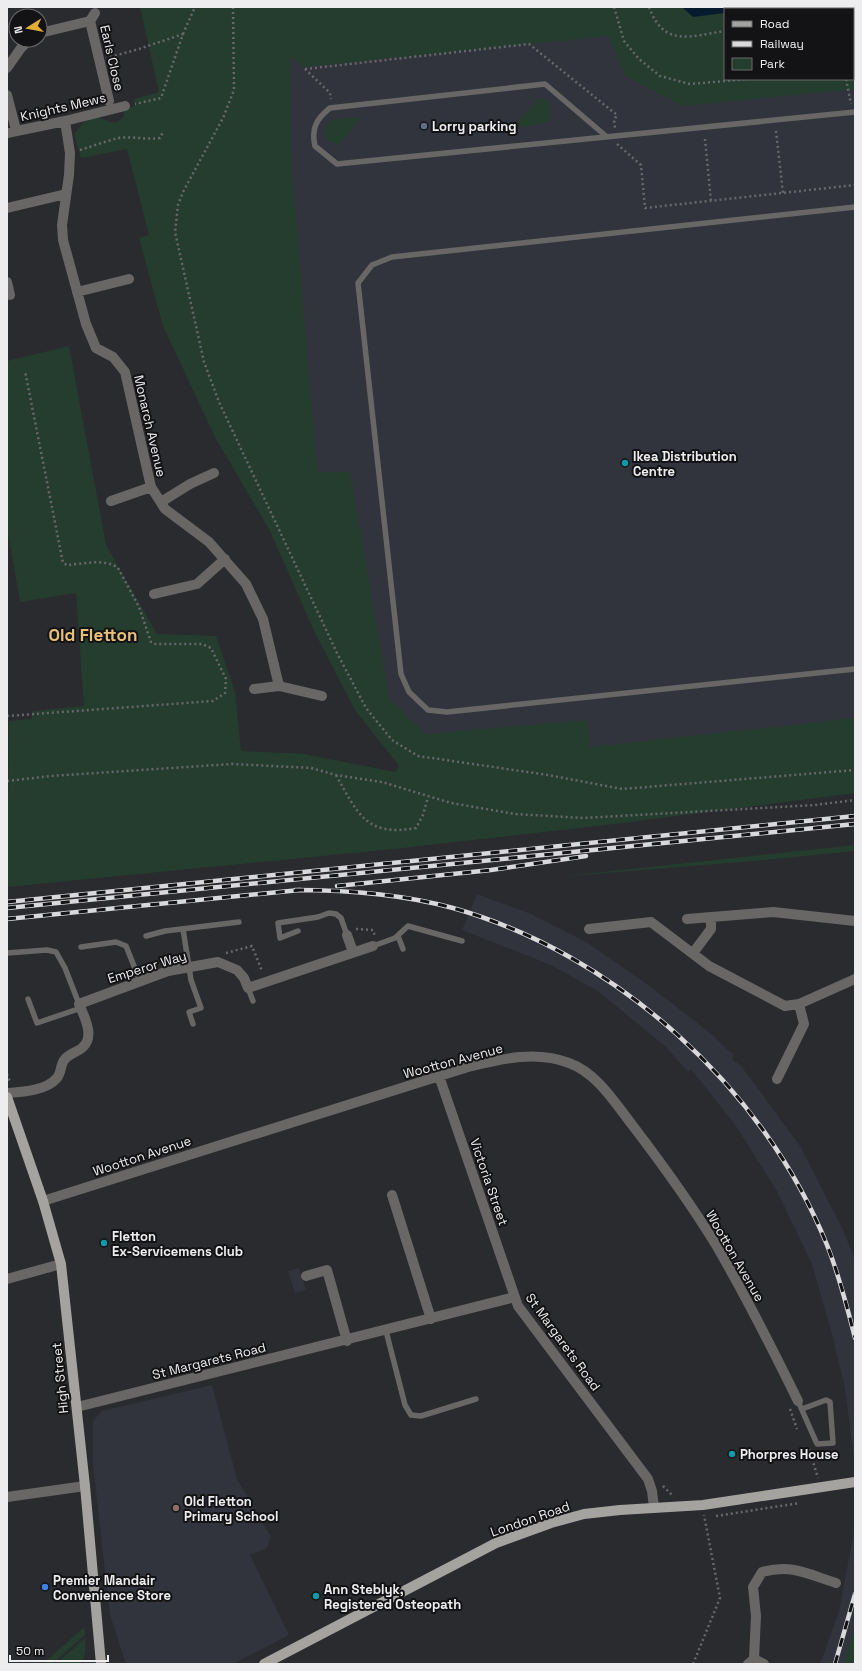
<svg xmlns="http://www.w3.org/2000/svg" width="862" height="1671" viewBox="0 0 862 1671" font-family="'Space Grotesk',sans-serif">
  <style>
    .built { fill: #32343d }
    .green { fill: #253d2e; fill-rule: evenodd }
    .water { fill: #061c2e }
    .lines { fill: none; stroke-linecap: round; stroke-linejoin: round }
    .path { stroke: #68686c; stroke-width: 2.5; stroke-dasharray: 2 3; stroke-linecap: butt }
    .lane { stroke: #686765; stroke-width: 5.5 }
    .street { stroke: #686765; stroke-width: 10 }
    .primary { stroke: #a5a39f; stroke-width: 10 }
    .rail-casing { stroke: #d9d9dc; stroke-width: 4.5 }
    .rail { stroke: #131315; stroke-width: 3; stroke-dasharray: 9; stroke-linecap: butt }
    .service-dot { fill: #5c6f8a; stroke: #131315; stroke-width: 1.5 }
    .culture-dot { fill: #0f9aa8; stroke: #131315; stroke-width: 1.5 }
    .education-dot { fill: #8d6e63; stroke: #131315; stroke-width: 1.5 }
    .shop-dot { fill: #3f7fe0; stroke: #131315; stroke-width: 1.5 }
    .labels { text-anchor: middle; dominant-baseline: central; stroke-width: 4; stroke-linejoin: round; paint-order: stroke }
    .street-label { font-size: 13px; fill: #ededf0; stroke: #131315 }
    .poi-label { font-size: 13px; font-weight: bold; fill: #ededf0; stroke: #131315; text-anchor: start }
    .district-label { font-size: 17px; font-weight: bold; fill: #e7c17a; stroke: #131315 }
  </style>
  <rect width="100%" height="100%" fill="#2a2b2f"/>
  <path class="built" d="M233 7 618 32 668 84 855 78V753L616 774 392 740 178 205Z
    M477 894 531 914 588 943 648 985 714 1036 726 1049 734 1054 732 1059 742 1067 800 1146 843 1230 855 1260V1465L845 1388 831 1330 812 1264 777 1191 736 1126 691 1069 688 1072 666 1047 598 991 551 965 462 930Z
    M299 1268 306 1290 295 1293 288 1271Z
    M212 1385 237 1479 271 1537 267 1548 250 1555 289 1635 233 1664H126L110 1615 93 1464V1421L102 1411Z
    M855 1526V1664H820L839 1612Z"/>
  <path class="green" d="M140 7H855V89L681 106 626 76 608 36 305 67 290 56 292 173 317 472H350L389 698 425 734 587 720 590 747 855 718V793L623 823 403 848 7 887 9 721 32 719V711L84 706 76 593 20 602 7 527V361L69 346 106 545 157 634 216 636 235 692 241 751 304 754 395 772 399 766 355 710 315 633 270 531 215 437 163 326 139 238 149 235 127 149 81 158 74 134 84 122 96 117 115 123 123 118 125 110 135 105 134 99 159 92ZM725 9H853V79H725Z
    M539 98 545 99 550 104V119L546 123 513 128Z
    M362 116 339 145C324 143 319 130 331 120Z
    M855 845V851L754 861 556 877Z
    M84 1627 85 1635 52 1664H43Z
    M855 1628V1664H843Z
    M85 1638C86 1647 86 1656 80 1664H56Z"/>
  <path class="water" d="M682 7H767L725 9V13L693 17Z"/>
  <g class="lines">
    <path class="path" d="M233 7 234 90 223 118 183 192 178 205 175 232 204 362 219 402 337 653 366 708 392 740 418 756 548 775 622 789 855 770
      M614 7 624 41 639 59 660 76 690 84 749 79
      M649 7C664 48 690 36 725 31
      M853 15H855
      M183 34 195 7
      M110 57 139 49 183 34 161 98 135 104
      M305 69 529 44 617 115 614 120 615 128
      M305 69 330 93 331 99
      M853 70H855
      M846 79 851 104
      M776 131 783 193
      M705 139 711 201
      M617 144 641 165 645 208 855 185
      M80 150C93 146 106 141 119 138 133 136 146 140 160 138L163 132
      M7 716 213 701 225 693 226 679 211 648 202 644H155L151 642 139 607 118 568C105 558 83 564 67 565L63 563 25 371
      M336 775C358 814 366 837 416 828L423 815 428 797
      M7 781 51 776 232 764 311 768 336 775 382 782 451 803 515 814 583 818 815 805 855 800
      M356 929 373 930 375 936
      M226 953 252 946 262 971
      M7 1074 10 1082
      M790 1409 797 1429
      M809 1449 818 1478
      M663 1486 672 1495
      M716 1516 800 1503
      M693 1664 720 1598 704 1515"/>
    <path class="lane" d="M607 137 545 84 330 108C316 119 311 129 315 146L337 164 855 112
      M855 207 392 257 372 265 358 283 401 674 409 692 428 710 447 712 855 669
      M183 929 191 980 201 1008 189 1012 193 1024
      M298 931 280 938 278 923 318 917 329 913 336 914 341 918 347 935
      M146 936 165 931 239 922
      M398 936 403 949
      M373 946 395 938 408 926 462 941
      M81 947 116 942 126 946 140 981
      M7 953 47 950 56 952 65 968 79 1004
      M248 988 253 1001
      M28 999 37 1023 81 1008
      M386 1331 405 1405 411 1415 421 1416 476 1399
      M798 1401 817 1444 833 1443 830 1402 826 1400 802 1409
      M71 1584 94 1582"/>
    <path class="street" d="M90 21 109 101
      M40 33 90 21 95 13
      M7 68 21 48 29 40
      M7 95 16 130
      M65 121 70 153 69 175 62 225 63 240 86 324 96 348 113 357 125 372 151 487 165 509 209 542 246 584 263 619 279 686 254 689
      M7 133 65 121 125 106
      M7 208 66 194
      M7 282 10 295
      M77 292 129 279
      M111 501 151 487
      M161 502 190 484 214 473
      M154 594 197 584 225 559
      M279 686 322 696
      M687 919 773 912 855 921
      M589 929 651 922 709 966 785 1006 799 1004 855 979
      M347 935 353 952
      M693 953 711 929V917
      M439 1076 518 1306 648 1479 652 1491 654 1507
      M777 1079 804 1024 799 1004
      M7 1093C22 1092 46 1091 57 1078 62 1072 60 1064 65 1059 70 1053 78 1052 83 1047 95 1036 84 1016 79 1004L168 971 218 962 237 970 244 978 248 988 373 946
      M392 1195 431 1319
      M43 1201 468 1067C501 1059 536 1050 569 1063 597 1073 615 1103 633 1126 662 1164 691 1204 716 1245 746 1296 772 1348 798 1401
      M306 1276 327 1270 347 1341
      M7 1279 61 1264
      M77 1407 515 1297
      M7 1497 85 1486
      M754 1659 764 1664
      M748 1664 754 1659 756 1616 753 1587 762 1572C793 1564 807 1574 836 1583"/>
    <path class="primary" d="M7 1097 43 1201 61 1264 85 1486 101 1664
      M264 1664 496 1543 551 1523 584 1514 620 1510 703 1505 855 1482"/>
    <defs>
      <path id="rail" d="M337 886 491 870 586 856
        M295 890C349 890 401 894 453 908 616 954 764 1088 827 1245 839 1275 847 1306 855 1338
        M7 902 855 816
        M7 908 855 824
        M7 919 300 890
        M835 1664 855 1594"/>
    </defs>
    <use href="#rail" class="rail-casing"/>
    <use href="#rail" class="rail"/>
  </g>
  <circle class="service-dot" cx="424" cy="126" r="4"/>
  <g class="culture-dot">
    <circle cx="625" cy="463" r="4"/>
    <circle cx="104" cy="1243" r="4"/>
    <circle cx="732" cy="1454" r="4"/>
    <circle cx="316" cy="1596" r="4"/>
  </g>
  <circle class="education-dot" cx="176" cy="1508" r="4"/>
  <circle class="shop-dot" cx="45" cy="1587" r="4"/>
  <g class="labels">
    <g class="street-label">
      <text transform="translate(112 58) rotate(77)">Earls Close</text>
      <text transform="translate(63 107) rotate(-13)">Knights Mews</text>
      <text transform="translate(150 426) rotate(77)">Monarch Avenue</text>
      <text transform="translate(147 967) rotate(-17)">Emperor Way</text>
      <text transform="translate(453 1061) rotate(-15)">Wootton Avenue</text>
      <text transform="translate(142 1156) rotate(-18)">Wootton Avenue</text>
      <text transform="translate(489 1182) rotate(71)">Victoria Street</text>
      <text transform="translate(735 1256) rotate(60)">Wootton Avenue</text>
      <text transform="translate(563 1342) rotate(54)">St Margarets Road</text>
      <text transform="translate(209 1361) rotate(-14)">St Margarets Road</text>
      <text transform="translate(60 1378) rotate(-96)">High Street</text>
      <text transform="translate(530 1519) rotate(-19)">London Road</text>
    </g>
    <g class="poi-label">
      <text x="432" y="126">Lorry parking</text>
      <text x="633" y="456">Ikea Distribution<tspan x="633" dy="15">Centre</tspan></text>
      <text x="112" y="1236">Fletton<tspan x="112" dy="15">Ex-Servicemens Club</tspan></text>
      <text x="740" y="1454">Phorpres House</text>
      <text x="184" y="1501">Old Fletton<tspan x="184" dy="15">Primary School</tspan></text>
      <text x="53" y="1580">Premier Mandair<tspan x="53" dy="15">Convenience Store</tspan></text>
      <text x="324" y="1589">Ann Steblyk,<tspan x="324" dy="15">Registered Osteopath</tspan></text>
    </g>
    <g class="district-label">
      <text x="93" y="635">Old Fletton</text>
    </g>
  </g>
  <rect width="862" height="1671" fill="none" stroke="#ededf0" stroke-width="16"/>
  <rect x="724" y="8" width="130" height="72" fill="#131315" stroke="#6a6a6d"/>
  <rect x="732" y="21" width="20" height="6" fill="#a5a39f" stroke="#6a6a6d"/>
  <text x="760" y="28" font-size="12" fill="#ededf0">Road</text>
  <rect x="732" y="41" width="20" height="6" fill="#d9d9dc" stroke="#6a6a6d"/>
  <text x="760" y="48" font-size="12" fill="#ededf0">Railway</text>
  <rect x="732" y="58" width="20" height="12" fill="#253d2e" stroke="#6a6a6d"/>
  <text x="760" y="68" font-size="12" fill="#ededf0">Park</text>
  <g transform="translate(28 28) rotate(259)"><circle r="19" fill="#131315" stroke="#6a6a6d"/>
  <path d="M0-3L7 15L0 10L-7 15Z" fill="#e4ad35"/>
  <text y="-6" font-size="11" font-weight="bold" text-anchor="middle" fill="#ededf0">N</text>
  </g>
  <path d="M10 1655v6h98v-6" fill="none" stroke="#ededf0" stroke-width="2"/>
  <text x="16" y="1655" font-size="12" fill="#ededf0" stroke="#131315" stroke-width="3" paint-order="stroke">50 m</text>
</svg>
